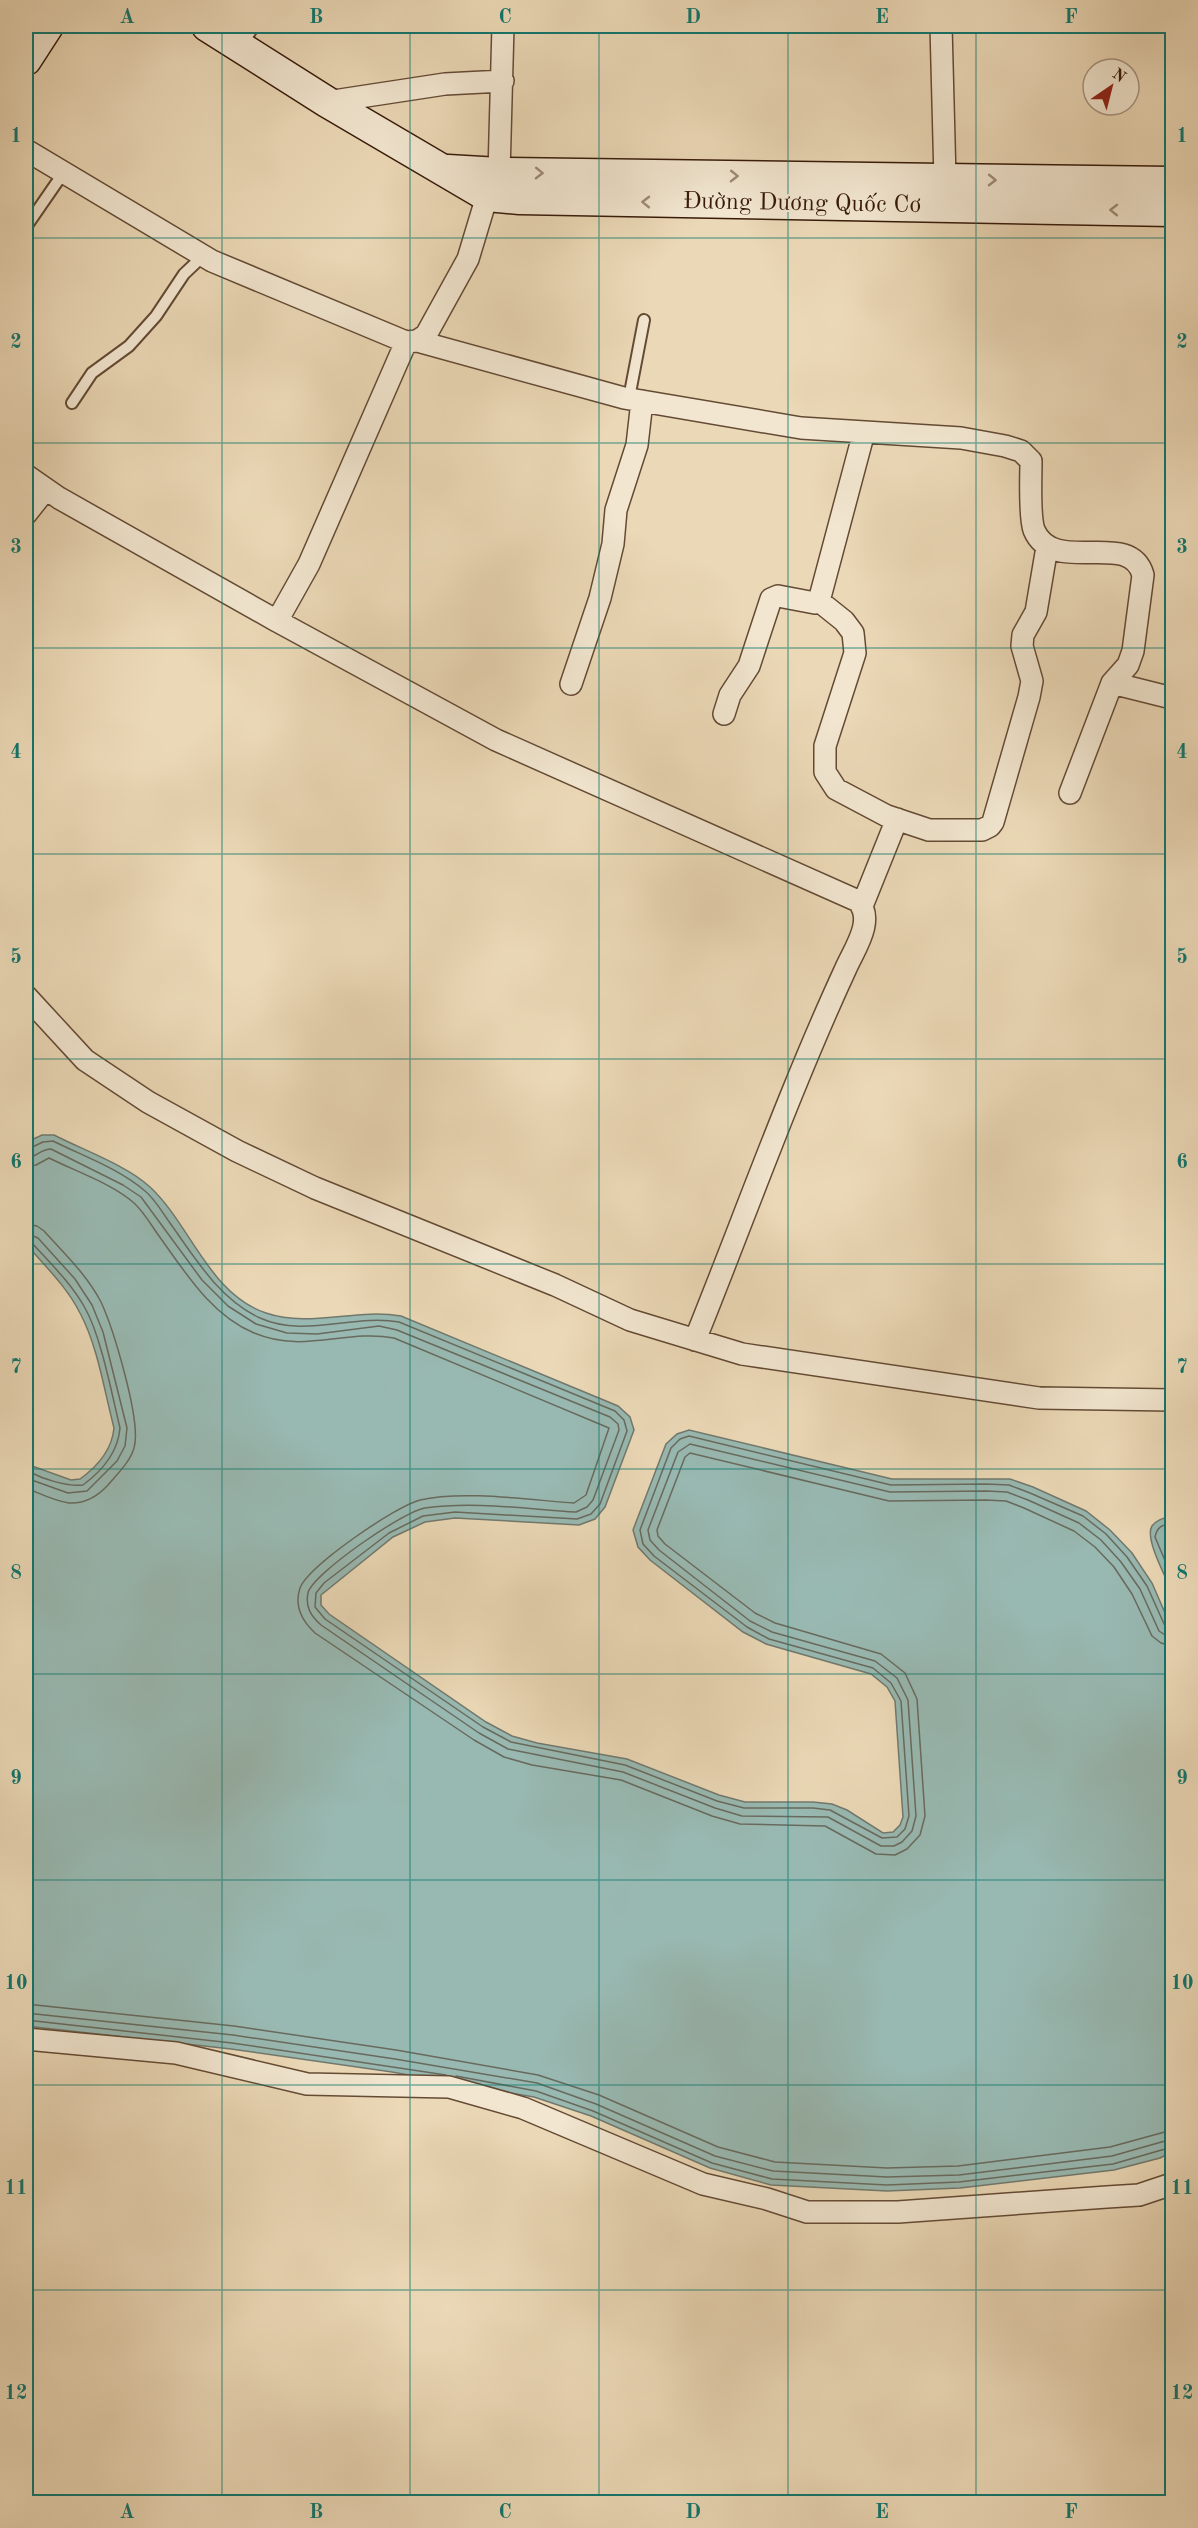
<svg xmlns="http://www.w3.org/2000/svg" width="1198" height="2528" viewBox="0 0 1198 2528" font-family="'Old Standard TT',serif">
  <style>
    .water { fill: #98b9b2; stroke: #71796e; stroke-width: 1.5 }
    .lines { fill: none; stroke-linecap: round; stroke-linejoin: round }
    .shore { stroke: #686a5e; stroke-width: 1.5 }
    .service-casing { stroke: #644a34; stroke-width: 14 }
    .minor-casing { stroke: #644a34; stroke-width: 24 }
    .secondary-casing { stroke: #371a09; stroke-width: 33 }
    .service { stroke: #f2e6d0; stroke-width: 10 }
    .minor { stroke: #f2e6d0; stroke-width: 21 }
    .secondary { stroke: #f2e6d0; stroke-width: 30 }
    .oneway { stroke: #9e8a76 }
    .grid { fill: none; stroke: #0f766e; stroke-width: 1.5; stroke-opacity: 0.55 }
    .labels { text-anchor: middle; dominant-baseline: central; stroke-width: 4.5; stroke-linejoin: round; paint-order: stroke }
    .street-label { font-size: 24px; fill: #371a09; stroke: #f2e6d0 }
    .neatline { fill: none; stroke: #0f766e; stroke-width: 2 }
    .grid-label { font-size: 20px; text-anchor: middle; font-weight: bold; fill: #0f766e }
  </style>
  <rect width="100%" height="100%" fill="#ebd8b6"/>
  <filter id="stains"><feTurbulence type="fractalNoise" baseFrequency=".00333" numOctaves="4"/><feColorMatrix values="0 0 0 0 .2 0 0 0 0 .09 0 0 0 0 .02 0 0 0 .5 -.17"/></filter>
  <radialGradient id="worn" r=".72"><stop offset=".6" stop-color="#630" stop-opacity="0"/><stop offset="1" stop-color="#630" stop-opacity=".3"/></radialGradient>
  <path class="water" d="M42 1135H54C83 1150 126 1165 150 1187 190 1224 209 1294 266 1313 310 1328 355 1308 401 1316L618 1406 630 1417 634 1430 605 1507 595 1519 579 1525 455 1518 425 1522 393 1537 321 1595V1605L329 1614 486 1722 512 1736 537 1743 627 1759 719 1795 745 1802H813L832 1804 847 1810 883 1833 893 1832 900 1825 903 1817 895 1701 887 1687 871 1674 766 1644 743 1632 650 1560 638 1547 633 1530 666 1444 677 1434 689 1430 892 1479H1010L1033 1487 1086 1511 1110 1530 1132 1553 1152 1583 1172 1629V2152L1160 2158 1114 2170 960 2188 887 2191 771 2185 710 2168 591 2116 534 2097 392 2072 231 2049 26 2026V1441L30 1448 32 1466 71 1480 80 1479C98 1466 112 1450 114 1428 104 1390 98 1347 80 1313 67 1287 45 1266 26 1244V1147L31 1140Z
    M1172 1516V1592C1167 1579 1144 1538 1152 1526 1157 1519 1165 1518 1172 1516Z"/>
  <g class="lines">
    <path class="shore" d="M26 1150 43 1142 53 1141C83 1156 120 1169 145 1191 155 1199 162 1212 170 1223 195 1258 219 1299 260 1318 304 1338 353 1314 399 1322L615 1411 624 1420 627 1431 600 1504 591 1514 577 1519 455 1512 423 1516 389 1533 324 1583 316 1593 315 1607 325 1619 483 1727 511 1742 625 1765 717 1801 744 1808H813L830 1810 882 1838 897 1837 905 1829 909 1816 901 1701 891 1683 873 1668 769 1639 747 1627 654 1556 643 1544 640 1530 671 1448 680 1439 689 1436 891 1485 986 1484 1009 1485 1030 1493 1083 1516 1106 1534 1127 1557 1147 1586 1165 1626 1172 1629
      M26 1158C36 1158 40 1149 51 1149L123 1185 141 1197 202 1280 228 1306 256 1324 287 1333 317 1334 379 1326 397 1330 610 1417 618 1424 619 1430 593 1500 587 1507 576 1512C526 1509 474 1501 425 1508 404 1511 312 1574 308 1593 305 1607 311 1616 321 1625L479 1733 508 1749 623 1772 715 1808 742 1816 828 1817 881 1846H894L902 1842 912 1831 916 1816 908 1700 897 1678 875 1661 772 1632 750 1621 659 1550 650 1540 648 1530 678 1452 690 1444 890 1492 986 1491 1007 1492 1028 1500 1079 1523 1101 1540 1121 1562 1140 1589 1159 1631 1165 1635 1172 1636
      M26 1167 36 1165 49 1158C75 1171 113 1184 134 1203 144 1212 151 1225 159 1236 185 1272 211 1315 254 1333 304 1354 345 1329 394 1338L609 1428 586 1495 574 1503C530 1500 462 1490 420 1500 396 1506 308 1566 300 1588 294 1606 302 1621 315 1633L474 1740 504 1757 532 1765 621 1780 712 1816 740 1824 825 1826 876 1854 895 1855 907 1849 920 1835 925 1816 917 1699 905 1673 881 1654 775 1623 755 1613 665 1544 658 1536 657 1530 685 1457 690 1453 889 1501 986 1500 1006 1501 1024 1508 1074 1531 1095 1547 1114 1567 1132 1594 1152 1636 1161 1643 1172 1646
      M26 1224 37 1226 44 1231C64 1253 87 1275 101 1302 113 1328 142 1422 134 1448 130 1462 118 1473 108 1485 97 1497 85 1504 69 1503 54 1501 39 1493 26 1488
      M26 1233 38 1238 75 1279 92 1305 103 1332 127 1428 125 1446 117 1461 87 1491 68 1493 26 1478
      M26 1241 32 1243C51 1264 71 1283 85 1308 101 1336 112 1395 120 1428 118 1452 102 1471 83 1485 70 1487 33 1478 26 1467
      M1172 1523C1163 1525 1157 1526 1155 1537L1172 1577
      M26 2004 234 2026 396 2050 538 2075 599 2095 718 2147 775 2162 887 2168 958 2166 1110 2147 1172 2130
      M26 2013 233 2035 395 2059 537 2083 596 2104 715 2156 773 2171 887 2177 959 2175 1112 2156 1172 2139
      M26 2020 232 2043 446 2075
      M456 2076 536 2091 593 2111 712 2163 772 2179 887 2185 959 2182 1113 2164 1172 2147"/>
    <defs>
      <path id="service" d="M241 46 254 26
        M26 227 64 172
        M629 398 644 320
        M72 403 92 373 129 346 156 316 184 274 203 256"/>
      <path id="minor" d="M941 26 945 179
        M327 102 445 84 503 81
        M26 150 212 261 406 342 417 341 426 335 468 259 487 196 499 173 503 26
        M417 341 624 398 801 428 961 438 1005 446 1021 451 1031 461C1031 476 1029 516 1034 530 1054 577 1130 528 1143 575L1133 651 1128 665 1112 683 1070 793
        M26 475 59 498 277 621 309 564 406 342
        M26 514 45 490
        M819 601 844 621 853 633 855 653 825 746V772L836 789 887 816 929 830H982L990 826 993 822 1029 697 1032 681 1022 646 1023 635 1036 612 1047 547
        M277 621 496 740 858 901C875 920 855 948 846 968 790 1089 745 1216 695 1340
        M1112 683 1172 698
        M571 684 600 598 613 544 616 510 637 445 642 401
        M724 714 730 695 749 666 771 599 778 596 815 603 819 601 864 432
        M862 906 897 819
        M26 996 85 1060 148 1102 237 1151 315 1188 555 1285 630 1320 742 1354 1039 1398 1172 1400
        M26 2039 176 2053 307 2084 449 2087 523 2108 703 2184 767 2199 807 2212H898L1107 2197 1139 2195 1172 2184"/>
      <path id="secondary" d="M207 26 327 102 487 196 520 199 1172 211
        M26 60 48 26
        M448 170 499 173 1172 182"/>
    </defs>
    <use href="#service" class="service-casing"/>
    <use href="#minor" class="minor-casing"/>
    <use href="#secondary" class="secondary-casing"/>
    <use href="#service" class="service"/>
    <use href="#minor" class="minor"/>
    <use href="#secondary" class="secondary"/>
  </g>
  <defs><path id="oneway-chevron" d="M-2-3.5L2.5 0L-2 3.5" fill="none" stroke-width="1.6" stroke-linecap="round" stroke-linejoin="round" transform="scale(1.5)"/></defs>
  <g class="oneway">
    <use href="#oneway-chevron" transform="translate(539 173) rotate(1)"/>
    <use href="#oneway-chevron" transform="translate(734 176) rotate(1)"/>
    <use href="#oneway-chevron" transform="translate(992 180) rotate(1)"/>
    <use href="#oneway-chevron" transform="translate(646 202) rotate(-179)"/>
    <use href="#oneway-chevron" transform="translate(1114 210) rotate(-179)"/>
  </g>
  <path class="grid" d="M222 26V2502M410 26V2502M599 26V2502M788 26V2502M976 26V2502M26 238H1172M26 443H1172M26 648H1172M26 854H1172M26 1059H1172M26 1264H1172M26 1469H1172M26 1674H1172M26 1880H1172M26 2085H1172M26 2290H1172"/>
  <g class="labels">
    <g class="street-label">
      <text transform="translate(802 204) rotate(1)">Đường Dương Quốc Cơ</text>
    </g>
  </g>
  <rect width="1198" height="2528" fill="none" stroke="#ebd8b6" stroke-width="66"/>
  <g transform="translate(1111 87) rotate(35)"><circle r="28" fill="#f2e6d0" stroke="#a79480" stroke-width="1.5"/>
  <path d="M0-4.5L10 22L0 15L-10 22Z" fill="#8f2418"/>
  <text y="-9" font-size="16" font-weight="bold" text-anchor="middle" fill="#371a09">N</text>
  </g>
  <rect x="33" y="33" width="1132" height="2462" class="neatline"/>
  <g class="grid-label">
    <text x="127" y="23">A</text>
    <text x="316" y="23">B</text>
    <text x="505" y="23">C</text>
    <text x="693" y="23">D</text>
    <text x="882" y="23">E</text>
    <text x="1071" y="23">F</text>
    <text x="16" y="142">1</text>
    <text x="1182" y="142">1</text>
    <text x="16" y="348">2</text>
    <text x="1182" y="348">2</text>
    <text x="16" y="553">3</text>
    <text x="1182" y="553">3</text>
    <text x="16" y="758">4</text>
    <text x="1182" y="758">4</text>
    <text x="16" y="963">5</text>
    <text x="1182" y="963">5</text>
    <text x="16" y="1168">6</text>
    <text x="1182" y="1168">6</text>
    <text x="16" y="1373">7</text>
    <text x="1182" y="1373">7</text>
    <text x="16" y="1579">8</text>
    <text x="1182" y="1579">8</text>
    <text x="16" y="1784">9</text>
    <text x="1182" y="1784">9</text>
    <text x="16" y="1989">10</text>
    <text x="1182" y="1989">10</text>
    <text x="16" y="2194">11</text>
    <text x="1182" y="2194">11</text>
    <text x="16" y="2399">12</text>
    <text x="1182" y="2399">12</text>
    <text x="127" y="2518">A</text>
    <text x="316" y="2518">B</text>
    <text x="505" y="2518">C</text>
    <text x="693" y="2518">D</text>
    <text x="882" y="2518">E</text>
    <text x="1071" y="2518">F</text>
  </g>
  <rect width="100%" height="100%" filter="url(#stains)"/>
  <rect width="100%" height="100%" fill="url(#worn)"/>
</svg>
